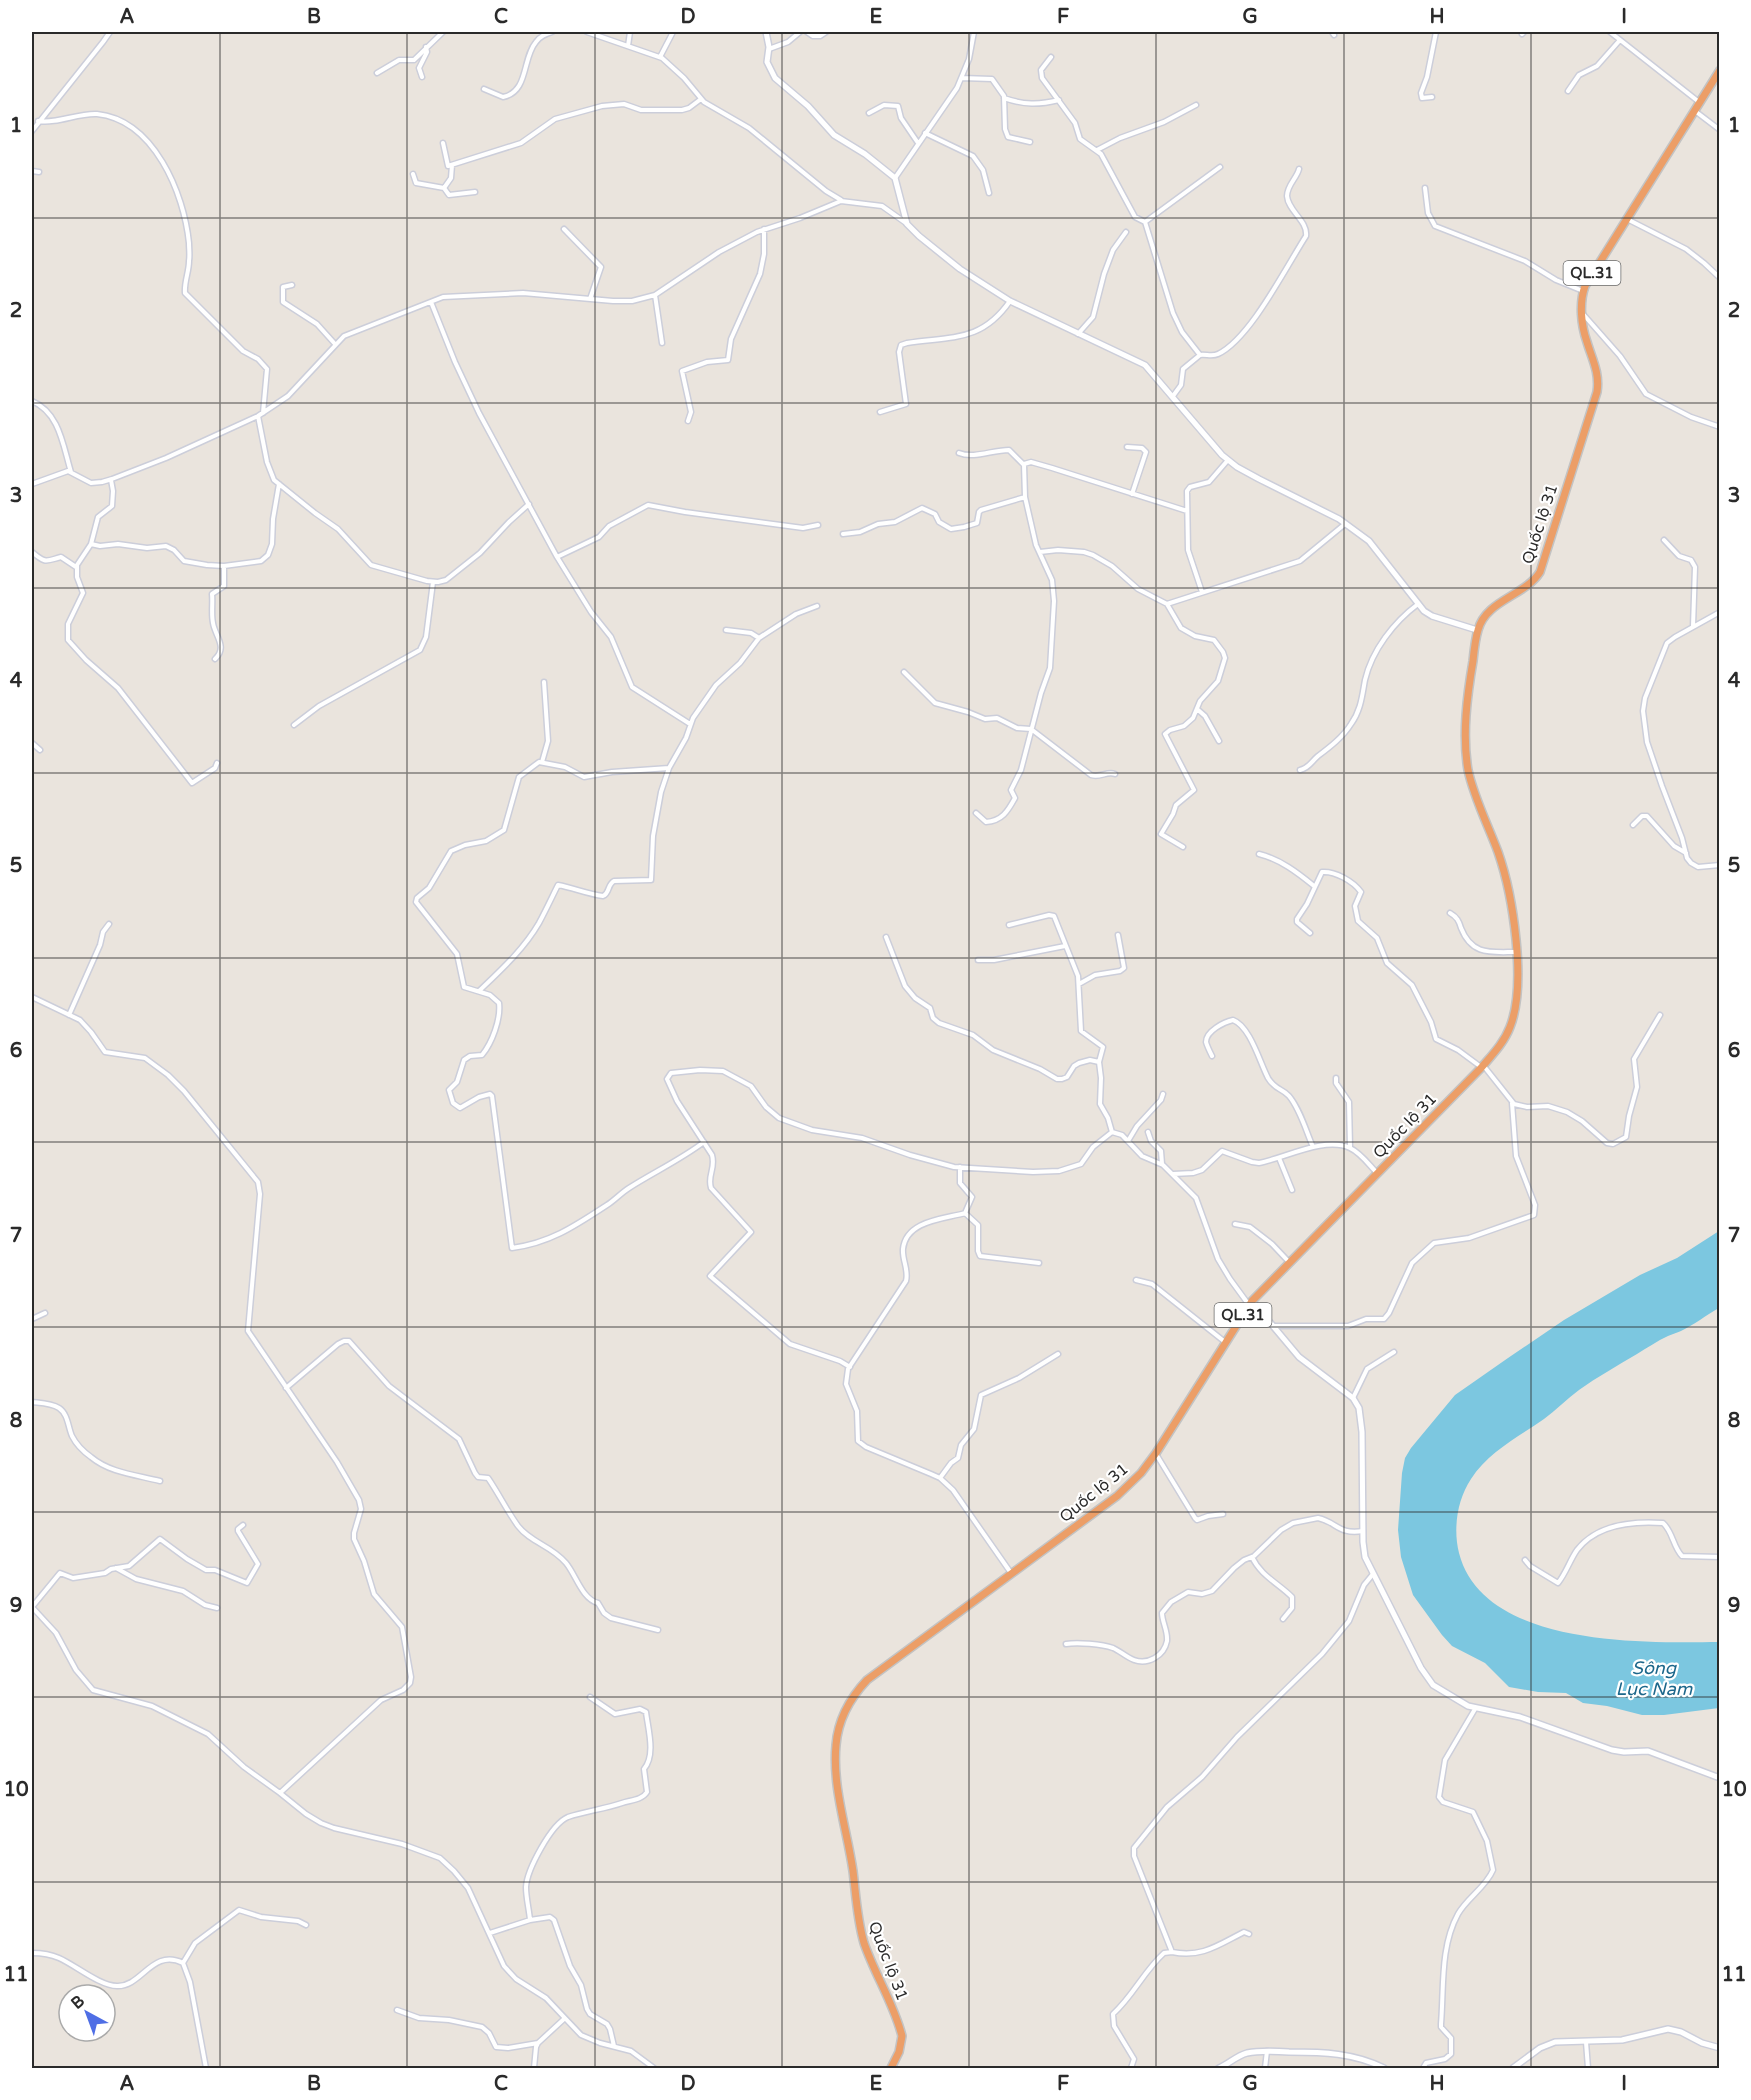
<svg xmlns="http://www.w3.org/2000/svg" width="1751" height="2100" viewBox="0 0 1751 2100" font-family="'Varela Round',sans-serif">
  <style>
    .water { fill: #7cc7e0 }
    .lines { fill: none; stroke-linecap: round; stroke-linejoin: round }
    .street-casing { stroke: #ccceda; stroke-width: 7 }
    .secondary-casing { stroke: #ccceda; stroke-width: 8 }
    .highway-casing { stroke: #c3c3c3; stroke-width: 10 }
    .street { stroke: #fff; stroke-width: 4 }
    .secondary { stroke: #fff; stroke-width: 5 }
    .highway { stroke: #ec9e67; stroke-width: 7 }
    .grid { fill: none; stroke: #2a2a2a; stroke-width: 1.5; stroke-opacity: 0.55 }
    .labels { text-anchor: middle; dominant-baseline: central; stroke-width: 4.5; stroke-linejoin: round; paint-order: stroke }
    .shield { fill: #fff; stroke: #6a6a6a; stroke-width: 1.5 }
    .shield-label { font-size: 15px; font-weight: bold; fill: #2a2a2a }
    .street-label { font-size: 16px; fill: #2a2a2a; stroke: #fff }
    .water-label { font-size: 18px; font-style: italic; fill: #1c678b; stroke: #fff }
    .neatline { fill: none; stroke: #2a2a2a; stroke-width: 2 }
    .grid-label { font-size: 20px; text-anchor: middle; font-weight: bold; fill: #2a2a2a }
  </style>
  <rect width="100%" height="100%" fill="#eae4dd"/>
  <path class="water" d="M1719 1231V1308C1706 1315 1694 1325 1681 1331 1677 1333 1672 1334 1668 1336 1657 1341 1647 1348 1637 1354 1617 1366 1597 1377 1579 1390 1567 1399 1556 1410 1544 1419 1518 1437 1488 1452 1471 1479 1457 1500 1453 1529 1459 1553 1483 1647 1643 1643 1719 1642V1708L1664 1715H1642L1607 1706 1583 1703 1566 1693 1538 1692 1509 1687 1485 1663 1452 1646 1442 1635 1413 1595 1401 1557 1398 1530 1402 1473 1405 1458 1411 1448 1455 1395 1508 1358 1564 1320 1640 1275 1677 1258Z"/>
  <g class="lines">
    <defs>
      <path id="street" d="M587 32 662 58 684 78 704 102 749 128 826 191 841 200
        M807 32 813 36H820L826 32
        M1332 32 1334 35
        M1610 32 1699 102
        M1522 34 1524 32
        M628 46 630 32
        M769 49 788 42 800 32
        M660 57 673 32
        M1051 57 1041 70 1042 78 1075 123 1080 139 1101 154 1135 217 1145 222
        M377 73 399 60H414L443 32
        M422 77 419 68 427 52 426 47
        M962 78 992 79 1004 96 1005 129 1008 137 1030 142
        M484 89 503 97C529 92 522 58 536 42 540 36 546 34 552 32
        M1568 91 1579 75 1597 66 1620 40
        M1432 97 1422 98 1421 93 1427 77 1436 32
        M1004 98C1024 105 1039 105 1059 100
        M1695 111 1720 130
        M869 113 884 105 898 106 901 118 918 143
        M38 121C58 124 77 113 97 114 154 120 184 193 189 243 189 249 190 255 189 261 189 272 184 282 185 293L243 351 258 359 267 369 263 413
        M32 131 103 42 110 32
        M925 133 973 156 983 170 989 193
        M443 143 448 166 521 143 555 119 602 106 624 104 641 110H682L689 108 701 99
        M1097 150 1120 138 1164 122 1196 105
        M32 171 39 172
        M413 174 416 183 444 188 451 178 452 165
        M895 178 957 88 969 59 974 32
        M444 188 449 195 475 192
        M1425 188 1428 213 1435 226 1525 261 1556 280 1583 291
        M1627 219 1686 249 1704 263 1720 278
        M564 229 601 267 590 299
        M292 285 283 287V302L317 324 335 344
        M655 295 662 343
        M431 302 455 362 479 413 557 557 591 612 611 637 632 687 690 724
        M1583 314 1620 356 1646 394 1691 417 1720 427
        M1078 334 1093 317 1104 274 1113 250 1126 232
        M1200 355 1182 332 1173 313 1145 222 1220 167
        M1173 396 1181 385 1183 369 1200 355C1206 354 1212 357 1218 354 1250 339 1286 267 1306 236 1308 221 1288 211 1287 196 1287 185 1297 178 1299 169
        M32 401C60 413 63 446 71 472
        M880 412 906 404 899 352 901 345 907 343C950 336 981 343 1010 301
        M258 416 267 462 274 480 315 513 338 529 371 565 427 581 438 582 446 580 480 553 509 522 529 504
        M688 421 691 412 682 371 707 362 728 360 731 339 760 274 764 254V229
        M1127 447 1142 448 1146 452 1132 494
        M959 453C974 459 992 450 1009 450L1024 465
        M111 480 113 491 112 506 98 517 91 544 77 565V577L83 593 68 624V640L86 660 118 688 192 783 215 768 217 763
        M32 484 68 471 91 483 102 482 112 479 166 458 258 416 288 396 344 336 443 297 523 293 613 301H632L655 295 719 252 757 232 800 218 841 201 882 206 906 223
        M843 534 860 532 878 524 895 522 922 508 935 514 939 522 951 529 964 527 977 523 979 512 981 510 1025 497
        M1664 540 1679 556 1691 560 1695 567 1693 626
        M91 544 100 546 118 544 147 548 166 546 174 550 184 561 207 565 224 566 261 561 268 555 272 544 273 519 279 484
        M32 552C46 564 46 561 61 557L76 567
        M1040 552 1058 550 1084 552 1093 555 1112 566 1138 589 1167 604 1300 561 1345 524
        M557 557 599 537 609 526 648 505 685 512 803 528 818 525
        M1202 592 1188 550 1187 491 1190 487 1209 482 1228 460
        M1167 604 1181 628 1195 636 1214 640 1223 652 1225 658 1218 681 1200 701 1193 718 1184 726 1170 730 1165 734 1194 790 1176 805 1173 814 1161 834 1183 847
        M1720 612 1675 637 1667 643 1645 698 1643 711 1647 742 1662 786 1682 838 1687 858 1691 863 1698 867 1720 865
        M726 630 751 633 759 638
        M215 659C228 647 215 636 213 623 211 614 213 603 212 594L224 586V566
        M904 672 935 703 968 712 985 719 997 718 1017 728 1031 729 1091 775C1100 778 1107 771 1115 774
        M1197 709 1205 716 1219 741
        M294 725 319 706 420 650 426 637 433 582
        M32 743 40 750
        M542 762 548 741 544 682
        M669 768 612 772 584 777 565 767 539 762 519 777 504 830 486 841 465 845 451 851 429 888 417 898 416 902 457 954 464 987 490 995 499 1003C501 1019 492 1043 482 1055L470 1056 464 1060 457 1082 449 1090 453 1103 460 1108 479 1097 490 1094 492 1096 512 1248C550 1243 575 1226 607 1205 615 1200 621 1193 629 1188 654 1172 680 1160 704 1142
        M1300 770C1309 768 1311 762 1318 756 1330 747 1343 737 1351 724 1361 710 1362 696 1365 680 1372 650 1394 622 1418 604
        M976 813 986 822C1002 821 1008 811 1015 798L1011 790 1021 770 1041 693 1050 668 1054 601 1052 580 1036 545 1025 497 1024 464 1031 462 1052 468 1187 511
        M1633 825 1642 816H1647L1674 846 1686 853
        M1259 854C1280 859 1298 873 1314 886
        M1450 913C1457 917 1459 921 1461 928 1472 956 1491 952 1516 952
        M1009 925 1049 915 1054 916 1078 976 1081 1031 1103 1047 1099 1062
        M1310 933 1297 922V919L1307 904 1322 872C1335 871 1353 881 1361 892L1355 906 1358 921 1377 938 1387 963 1412 985 1431 1022 1436 1039 1458 1050 1481 1067
        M886 937 905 986 915 998 930 1008 933 1018 939 1023 973 1035 993 1050 1040 1069 1057 1079H1062L1067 1077 1074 1066 1079 1063 1090 1060 1099 1062 1101 1078 1100 1104 1108 1118 1112 1132
        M978 960H994L1065 946
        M1079 984 1095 975 1120 971 1124 968 1118 935
        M479 991C501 970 524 949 539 923 546 910 552 897 558 885 574 888 587 894 603 896 610 893 607 885 614 881L651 880 653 836 661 792 669 768 686 738 693 718 716 685 740 663 759 638 796 614 817 606
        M32 997 80 1020 91 1032 105 1052 145 1058 168 1075 184 1091 258 1182 260 1194 248 1331 337 1462 359 1500 361 1509 354 1533V1539L364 1561 374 1594 402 1627 411 1677 410 1683 403 1690 381 1700 280 1793
        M69 1015 100 945 103 932 109 924
        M1212 1056C1210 1052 1207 1046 1206 1042 1206 1031 1224 1022 1233 1020 1250 1026 1260 1063 1268 1078 1275 1090 1282 1088 1289 1096 1300 1109 1306 1131 1313 1147
        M1483 1065 1514 1104 1527 1107 1548 1106 1567 1112 1582 1121 1607 1143 1613 1144 1626 1137 1629 1116 1637 1087 1634 1059 1660 1015
        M1336 1078V1083L1349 1102 1350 1147
        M1148 1132 1151 1141 1161 1151 1162 1164
        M1128 1141 1137 1126 1161 1100 1163 1094
        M1279 1158 1292 1190
        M960 1167V1183L972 1197 965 1213C945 1219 906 1220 903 1249 902 1260 909 1270 906 1281L848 1369 846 1384 857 1411 858 1441 866 1447 931 1474 940 1478 953 1490 1011 1573
        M1173 1174 1193 1173 1202 1170 1222 1151 1252 1162 1259 1163C1285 1158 1325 1136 1350 1148 1361 1153 1369 1165 1377 1173
        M965 1213 978 1225V1251L980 1256 1039 1263
        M1235 1224 1250 1227 1272 1244 1289 1262
        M1136 1280 1152 1284 1225 1342
        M32 1319 45 1313
        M1273 1326H1348L1366 1319H1384L1389 1313 1412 1263 1434 1243 1469 1238 1534 1215 1535 1205 1516 1156 1512 1103
        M850 1367 840 1361 790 1344 710 1276 751 1232 711 1188C707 1175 716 1169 712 1155L677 1101 667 1079 671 1073 700 1070 723 1071 751 1086 766 1107 779 1118 812 1130 862 1138 910 1155 954 1167 1033 1172 1059 1171 1081 1164 1093 1147 1112 1132 1122 1135 1142 1156 1163 1165 1196 1198 1218 1259 1230 1279 1249 1305
        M286 1388 338 1344 344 1341H349L389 1386 459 1439 475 1473 478 1477 488 1478C499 1494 507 1511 518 1526 531 1543 551 1545 566 1563 576 1575 582 1599 598 1603L604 1613 611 1618 658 1630
        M1353 1398 1367 1369 1394 1352
        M32 1402C40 1403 51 1403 59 1408 68 1414 68 1427 72 1436 76 1444 84 1452 91 1457 110 1473 137 1475 160 1481
        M1156 1454 1195 1518 1197 1520 1208 1516 1223 1514
        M940 1478 951 1463 958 1458 961 1445 974 1429 981 1395 1019 1378 1058 1354
        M243 1525 238 1529V1531L258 1564 247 1583 215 1570H206L187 1559 160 1539 129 1566 111 1569 105 1573 73 1578 60 1573 32 1607 56 1633 76 1670 93 1690 152 1706 208 1734 244 1767 280 1793 306 1814 321 1823 334 1828 402 1844 440 1858 454 1871 468 1888 504 1966 516 1979 546 1998 581 2035 600 2043 631 2051 654 2068
        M1252 1557C1261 1576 1278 1583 1292 1597V1608L1283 1619
        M1525 1560 1530 1566 1558 1583C1566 1573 1570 1560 1577 1550 1597 1524 1634 1521 1663 1523 1673 1532 1673 1547 1682 1556L1720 1557
        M116 1568 136 1579 183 1591 205 1605 217 1608
        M1066 1644C1077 1642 1102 1644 1113 1648 1120 1651 1126 1657 1134 1660 1148 1665 1164 1656 1167 1641 1168 1631 1162 1622 1162 1613L1171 1602 1188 1592 1202 1594 1212 1591 1234 1568 1244 1560 1254 1556 1281 1530 1293 1523 1318 1518C1337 1522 1338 1535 1363 1531
        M530 1920 550 1917 554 1920 570 1966 581 1985 587 2009 590 2014 607 2024 610 2029 614 2046
        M490 1933 530 1920C529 1909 526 1898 526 1887 527 1870 551 1824 568 1817 586 1811 605 1809 622 1803 631 1800 642 1800 647 1792L644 1769C656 1755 648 1729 646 1712L640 1709 615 1714 590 1697
        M1172 1952C1202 1958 1218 1945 1244 1932L1249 1934
        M32 1953C41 1953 50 1954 59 1958 75 1965 100 1986 117 1986 142 1987 152 1948 183 1963L190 1982 206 2068
        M183 1963 195 1943 239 1910 261 1917 298 1921 306 1925
        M397 2010 419 2018 449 2020 482 2027 489 2033 496 2047 508 2048 538 2043
        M1586 2042 1588 2068
        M534 2068 536 2047 538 2043 564 2019
        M1131 2068 1134 2059 1114 2026 1113 2014C1133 1996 1144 1971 1164 1953L1172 1952 1134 1856V1848L1167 1807 1202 1777 1237 1737 1322 1654 1349 1621 1364 1585 1373 1574
        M1265 2068 1267 2051
        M1423 2068 1426 2063 1445 2059 1451 2054V2038L1441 2027V2024C1444 1987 1440 1947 1458 1914 1467 1898 1486 1887 1493 1870L1487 1841 1473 1812 1443 1802 1439 1797 1445 1760 1475 1709"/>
      <path id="secondary" d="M766 32 769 47 767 62 775 78 808 106 834 135 865 154 895 178 907 224 919 236 960 269 1010 301 1145 365 1222 455 1237 467 1259 479 1339 519 1369 541 1424 611 1432 616 1477 630
        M1252 1301 1299 1357 1353 1398 1359 1408 1362 1432 1363 1542 1365 1557 1421 1668 1433 1685 1468 1706 1520 1717 1612 1750 1624 1752 1648 1751 1720 1778
        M1219 2068C1229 2064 1236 2056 1247 2053 1261 2050 1275 2051 1289 2052 1323 2052 1354 2053 1384 2068
        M1513 2068 1540 2048 1555 2042 1622 2040 1668 2029 1681 2032 1702 2043 1720 2048"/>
      <path id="highway" d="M891 2068 899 2052 902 2036C894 2004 875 1975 864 1943 857 1919 856 1896 853 1871 847 1830 832 1786 836 1745 838 1720 851 1697 867 1680L1117 1496 1141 1473 1156 1453 1252 1301 1481 1068C1492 1055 1504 1043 1510 1027 1527 984 1513 895 1498 852 1488 825 1474 798 1468 770 1462 735 1467 696 1473 661 1474 651 1475 640 1478 630 1486 600 1525 596 1540 572L1597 392C1600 373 1592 359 1587 342 1581 325 1579 303 1585 286L1720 70"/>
    </defs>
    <use href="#street" class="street-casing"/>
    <use href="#secondary" class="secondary-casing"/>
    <use href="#highway" class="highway-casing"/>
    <use href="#street" class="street"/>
    <use href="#secondary" class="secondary"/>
    <use href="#highway" class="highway"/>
  </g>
  <path class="grid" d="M220 32V2068M407 32V2068M595 32V2068M782 32V2068M969 32V2068M1156 32V2068M1344 32V2068M1531 32V2068M32 218H1720M32 403H1720M32 588H1720M32 773H1720M32 958H1720M32 1142H1720M32 1327H1720M32 1512H1720M32 1697H1720M32 1882H1720"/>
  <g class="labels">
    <g class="shield">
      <rect x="1563.5" y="261" width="57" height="24" rx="4.5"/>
      <rect x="1214.5" y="1303" width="57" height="24" rx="4.5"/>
    </g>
    <g class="shield-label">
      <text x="1592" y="273">QL.31</text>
      <text x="1243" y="1315">QL.31</text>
    </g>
    <g class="street-label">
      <text transform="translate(1540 524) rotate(-72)">Quốc lộ 31</text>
      <text transform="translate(1405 1126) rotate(-46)">Quốc lộ 31</text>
      <text transform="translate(1094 1493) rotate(-39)">Quốc lộ 31</text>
      <text transform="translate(888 1961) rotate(69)">Quốc lộ 31</text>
    </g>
    <g class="water-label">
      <text x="1654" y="1668">Sông<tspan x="1654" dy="21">Lục Nam</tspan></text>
    </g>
  </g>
  <rect width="1751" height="2100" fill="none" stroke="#ffffff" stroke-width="66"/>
  <g transform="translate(87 2013) rotate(319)"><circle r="28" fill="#ffffff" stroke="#aaaaaa" stroke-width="1.5"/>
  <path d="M0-4.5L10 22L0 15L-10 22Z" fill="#4f6ee5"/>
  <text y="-9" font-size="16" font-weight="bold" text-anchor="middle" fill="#2a2a2a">B</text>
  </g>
  <rect x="33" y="33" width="1685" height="2034" class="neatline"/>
  <g class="grid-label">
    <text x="127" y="23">A</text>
    <text x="314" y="23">B</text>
    <text x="501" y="23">C</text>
    <text x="688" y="23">D</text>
    <text x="876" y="23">E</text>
    <text x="1063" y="23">F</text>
    <text x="1250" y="23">G</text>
    <text x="1437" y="23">H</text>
    <text x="1624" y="23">I</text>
    <text x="16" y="132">1</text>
    <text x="1734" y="132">1</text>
    <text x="16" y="317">2</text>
    <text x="1734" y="317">2</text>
    <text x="16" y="502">3</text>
    <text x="1734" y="502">3</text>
    <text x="16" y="687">4</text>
    <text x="1734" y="687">4</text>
    <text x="16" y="872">5</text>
    <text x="1734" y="872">5</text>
    <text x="16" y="1057">6</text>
    <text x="1734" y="1057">6</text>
    <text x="16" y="1242">7</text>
    <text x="1734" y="1242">7</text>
    <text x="16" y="1427">8</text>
    <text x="1734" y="1427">8</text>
    <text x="16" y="1612">9</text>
    <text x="1734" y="1612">9</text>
    <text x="16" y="1796">10</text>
    <text x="1734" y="1796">10</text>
    <text x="16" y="1981">11</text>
    <text x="1734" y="1981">11</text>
    <text x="127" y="2090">A</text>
    <text x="314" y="2090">B</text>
    <text x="501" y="2090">C</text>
    <text x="688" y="2090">D</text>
    <text x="876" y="2090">E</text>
    <text x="1063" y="2090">F</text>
    <text x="1250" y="2090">G</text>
    <text x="1437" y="2090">H</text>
    <text x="1624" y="2090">I</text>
  </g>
</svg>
